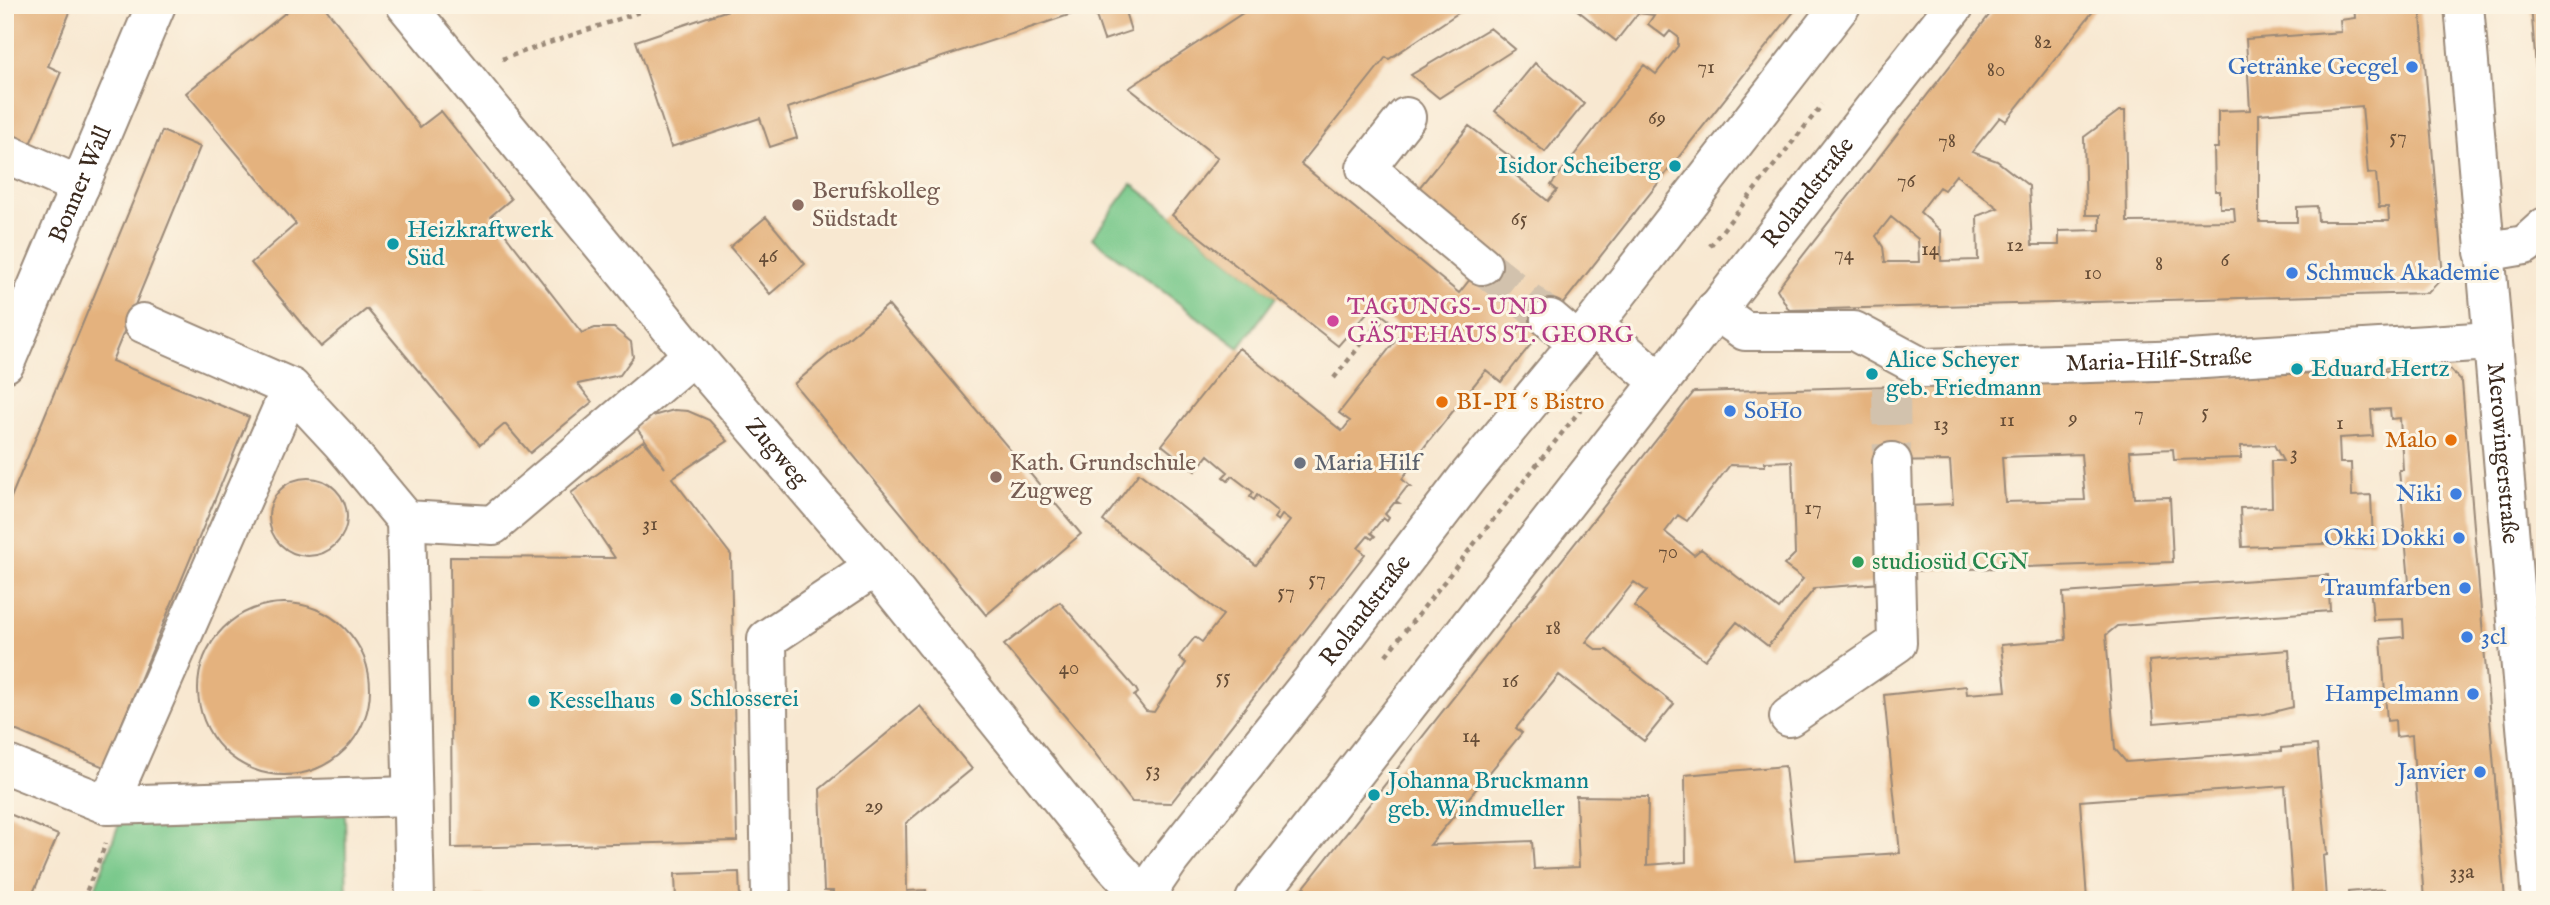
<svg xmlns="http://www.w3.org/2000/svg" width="2550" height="905" viewBox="0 0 2550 905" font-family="'IM FELL English',serif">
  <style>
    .green { fill: #76c789; stroke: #587854; stroke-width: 2 }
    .building { fill: #e4b27e; fill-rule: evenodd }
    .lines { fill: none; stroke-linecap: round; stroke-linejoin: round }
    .minor-tunnel { stroke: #d2c2ad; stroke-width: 38; stroke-dasharray: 38 19; stroke-linecap: butt }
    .minor-casing { stroke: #9a8978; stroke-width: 42 }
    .path { stroke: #9a8978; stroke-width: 4.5; stroke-dasharray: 5 5; stroke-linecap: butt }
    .minor { stroke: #fff; stroke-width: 38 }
    .shop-dot { fill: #3f7fe0; stroke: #fcf5e5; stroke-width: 2.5 }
    .culture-dot { fill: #0f9aa8; stroke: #fcf5e5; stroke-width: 2.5 }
    .education-dot { fill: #8d6e63; stroke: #fcf5e5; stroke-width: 2.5 }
    .hotel-dot { fill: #d1479c; stroke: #fcf5e5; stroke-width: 2.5 }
    .food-dot { fill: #e8710a; stroke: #fcf5e5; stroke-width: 2.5 }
    .worship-dot { fill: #6b7280; stroke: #fcf5e5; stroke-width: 2.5 }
    .leisure-dot { fill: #2e9e5b; stroke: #fcf5e5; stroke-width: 2.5 }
    .labels { text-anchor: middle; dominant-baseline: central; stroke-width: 6; stroke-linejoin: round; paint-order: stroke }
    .number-label { font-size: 21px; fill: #654c36 }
    .shop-label { font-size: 24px; fill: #366cbe; stroke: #fcf5e5; text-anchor: end }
    .culture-label { font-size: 24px; fill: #0d838f; stroke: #fcf5e5; text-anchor: start }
    .street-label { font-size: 24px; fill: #3b2a1e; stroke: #fcf5e5 }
    .education-label { font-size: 24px; fill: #785e54; stroke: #fcf5e5; text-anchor: start }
    .hotel-label { font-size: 24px; fill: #b23c85; stroke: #fcf5e5; text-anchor: start }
    .food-label { font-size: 24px; fill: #c56008; stroke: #fcf5e5; text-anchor: start }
    .worship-label { font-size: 24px; fill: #5b616d; stroke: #fcf5e5; text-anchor: start }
    .leisure-label { font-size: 24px; fill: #27864d; stroke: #fcf5e5; text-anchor: start }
  </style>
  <rect width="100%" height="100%" fill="#fcf5e5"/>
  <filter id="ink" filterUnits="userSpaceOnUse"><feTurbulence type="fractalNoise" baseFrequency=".0143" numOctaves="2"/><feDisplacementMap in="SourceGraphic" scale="14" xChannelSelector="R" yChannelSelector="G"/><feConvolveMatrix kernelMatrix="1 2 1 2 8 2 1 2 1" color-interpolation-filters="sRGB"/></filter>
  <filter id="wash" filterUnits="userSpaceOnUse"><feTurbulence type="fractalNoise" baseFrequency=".00686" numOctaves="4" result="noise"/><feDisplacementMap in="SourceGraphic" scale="28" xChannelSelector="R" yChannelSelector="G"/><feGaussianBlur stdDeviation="1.57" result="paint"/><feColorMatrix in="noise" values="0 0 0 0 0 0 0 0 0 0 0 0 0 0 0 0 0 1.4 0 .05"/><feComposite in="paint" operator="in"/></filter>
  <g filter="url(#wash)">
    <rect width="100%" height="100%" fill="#f8e8d1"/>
    <path class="green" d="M1132 184 1276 297 1239 348 1092 238Z
      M345 814 347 900H91L120 821Z"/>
    <g id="blocks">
      <path class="building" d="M5 5H73L48 66 61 72 30 144 5 133Z
        M295 5H323L420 127 441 111 511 199 491 216 582 333 595 328H614L631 342 633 357 620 375 578 384 592 402 530 453 505 424 480 445 367 309 321 347 251 263 296 224 186 93Z
        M743 5H1123L1131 31 1104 40 1093 7 788 108 797 138 770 147 760 118 671 147 636 41Z
        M1255 5H1470L1389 59 1386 57 1301 164 1459 293 1490 254 1414 194 1469 126 1516 161 1509 170 1548 201 1557 190 1551 185 1644 65 1656 74 1678 46V37L1670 31 1665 37 1648 24 1654 15 1638 13 1616 41 1571 5H1799L1501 382 1486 370 1425 446 1402 479 1411 487H1407L1396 501 1399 503H1394L1385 514 1389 518 1387 521 1383 518 1371 533 1375 536 1372 539 1368 536 1358 548 1365 554 1171 803 1132 802 1081 735 1004 645 1060 602 1136 689 1138 693 1134 696 1146 711 1154 712 1186 663 1179 657 1195 637 1202 642 1223 615 1103 521 1139 473 1256 565 1290 521 1282 515 1278 521 1274 518 1278 512 1257 495 1254 500 1250 497 1253 492 1232 476 1228 481 1223 477 1228 472 1208 455 1195 471 1162 445 1239 348 1342 431 1350 421 1339 413 1403 331 1372 307 1338 346 1172 215 1218 158 1129 88Z
        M1997 5H2098L2006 121 2000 117 1972 152 1997 161 2029 186 2032 245H2059V231L2100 230V215H2086L2084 137 2119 111H2125L2127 222 2235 221 2234 208H2220V191H2215L2214 148H2218V111L2250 110 2246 39 2341 32 2340 20 2355 18 2354 5H2420L2443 277 2428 293 1789 310 1777 289ZM2362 106 2368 174 2376 173 2379 207H2388L2389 221H2318L2317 206 2297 207V222H2259V114ZM1956 175 1998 208 1977 216 1978 260 1941 261V231L1920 212 1939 187 1944 190ZM1891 217 1918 239 1919 262H1885L1883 247 1876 236Z
        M2531 5H2545V157H2543Z
        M1490 28 1515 49 1439 98 1411 75Z
        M1535 63 1584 104 1545 152 1495 111Z
        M162 131 200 147 112 361 249 417 104 767 5 726V512Z
        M766 217 805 264 770 294 730 247Z
        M888 305 1081 534 986 615 794 384Z
        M2450 369 2462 382 2505 900H2424L2412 735 2396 737 2395 720 2387 721 2381 639 2404 637 2403 619 2373 620 2370 584 2409 582 2399 470H2403L2400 418 2391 419 2390 409 2371 410 2373 436 2339 438 2340 463H2351L2352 496 2371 495 2373 542 2242 547 2240 508 2272 507 2271 461H2283L2274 445 2241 446V458L2174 460 2173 449 2130 451 2134 498 2170 497 2173 562 1910 571 1908 506 1953 504 1950 461 1877 462 1882 583 1815 588 1768 646 1737 622 1705 660 1634 606 1647 591 1634 582 1586 642 1597 650H1607L1674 704 1644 741 1559 675 1516 728 1522 733 1430 845 1532 841 1534 869 1579 867 1576 796 1648 797 1647 865 1686 862 1685 775 1785 766 1795 860 1900 853 1884 695 1966 686 1967 694 2006 691 2001 645 2066 640 2063 593 2328 575 2330 611 2117 626 2106 635 2115 749 2126 762 2281 751V748L2317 745 2327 855 2323 856 2326 899 2293 900 2285 786 2080 801 2087 900H1581L1582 895 1548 900H1294L1694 392ZM2081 454 2085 500 2005 502 2002 457ZM1792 461 1795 554 1784 565 1803 579 1779 609 1701 549 1694 555 1665 532 1678 515 1687 521 1730 465 1765 466V462Z
        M674 410 688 411 709 420 728 441 672 478 731 555 737 841 452 848 450 557 615 558 571 493 643 441 665 468 636 427 649 417Z
        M269 517a39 39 0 1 1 78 0a39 39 0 1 1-78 0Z
        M198 689a86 86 0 1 1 172 0a86 86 0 1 1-172 0Z
        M2289 650 2293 707 2265 714 2154 723 2149 661Z
        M920 706 972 769 906 823 907 891 926 890V900H833V891H824L820 789Z
        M5 812 58 835 30 900H5Z
        M739 872 740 900H676L675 874Z
        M2384 889 2385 900H2348V892Z
        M481 895 488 897 494 900H468Z"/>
    </g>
  </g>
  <g filter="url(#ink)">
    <use href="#blocks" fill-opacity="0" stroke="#9a8978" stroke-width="2"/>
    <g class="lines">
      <path class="minor-tunnel" d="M1482 265 1550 319
        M1891 387 1892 462"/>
      <defs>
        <g id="minor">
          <path id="s1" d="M406 5 693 355 875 567 1114 865 1146 900"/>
          <path id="s2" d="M2464 5 2541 900"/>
          <path d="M1406 117 1366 168 1482 265"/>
          <path d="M5 153 80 186"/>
          <path d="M2484 252 2525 245 2545 227"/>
          <path id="s3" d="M1715 310 1745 331H1854L1923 368 2188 360 2492 341"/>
          <path d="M1550 319 1578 343"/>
          <path d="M143 323 291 388 342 443 406 520 493 525 693 355"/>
          <path d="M1593 325 1659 381"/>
          <path id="s4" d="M5 363 156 5"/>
          <path d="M406 520 415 900"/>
          <path d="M1789 717 1897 643 1892 462"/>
          <path d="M5 764 108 805 411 796"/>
          <path d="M108 805 291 388"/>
          <path d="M771 900 767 639 875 567"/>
          <path id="s5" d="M1142 900 1170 859 1310 683 1467 478 1593 325 1841 5"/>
          <path id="s6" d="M1255 900 1955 5"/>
        </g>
      </defs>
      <use href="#minor" class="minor-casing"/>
      <path class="path" d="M732 5 733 9
        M502 59 660 5
        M1710 246 1822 105
        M1334 378 1379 322 1390 330 1395 324
        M1386 655 1585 404
        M83 900 106 843"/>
      <use href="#minor" class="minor"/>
    </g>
  </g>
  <g class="shop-dot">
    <circle cx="2412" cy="67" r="7"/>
    <circle cx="2292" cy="273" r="7"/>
    <circle cx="1730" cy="411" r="7"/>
    <circle cx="2456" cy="494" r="7"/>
    <circle cx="2459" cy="538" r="7"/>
    <circle cx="2465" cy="588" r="7"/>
    <circle cx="2467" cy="637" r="7"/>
    <circle cx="2473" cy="694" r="7"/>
    <circle cx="2480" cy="772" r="7"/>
  </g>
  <g class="culture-dot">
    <circle cx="1675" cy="166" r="7"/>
    <circle cx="393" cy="244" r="7"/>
    <circle cx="2297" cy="369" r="7"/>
    <circle cx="1872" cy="374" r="7"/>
    <circle cx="676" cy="699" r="7"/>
    <circle cx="534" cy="701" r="7"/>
    <circle cx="1374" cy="795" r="7"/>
  </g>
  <g class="education-dot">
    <circle cx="798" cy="205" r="7"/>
    <circle cx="996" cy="477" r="7"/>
  </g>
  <circle class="hotel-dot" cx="1333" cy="321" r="7"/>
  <g class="food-dot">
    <circle cx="1442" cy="402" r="7"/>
    <circle cx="2451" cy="440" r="7"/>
  </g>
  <circle class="worship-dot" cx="1300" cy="463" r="7"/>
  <circle class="leisure-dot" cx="1858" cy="562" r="7"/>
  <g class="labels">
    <g class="number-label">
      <text x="2043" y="42">82</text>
      <text x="1706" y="67">71</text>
      <text x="1996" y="70">80</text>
      <text x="1657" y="118">69</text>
      <text x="2398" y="137">57</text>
      <text x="1947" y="141">78</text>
      <text x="1906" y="181">76</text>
      <text x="1519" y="219">65</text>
      <text x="2015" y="245">12</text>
      <text x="1930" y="249">14</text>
      <text x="1844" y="254">74</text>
      <text x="768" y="256">46</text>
      <text x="2225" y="260">6</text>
      <text x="2159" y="264">8</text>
      <text x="2093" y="273">10</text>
      <text x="2205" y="412">5</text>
      <text x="2139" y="414">7</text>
      <text x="2073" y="418">9</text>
      <text x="2007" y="420">11</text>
      <text x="2340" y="423">1</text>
      <text x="1941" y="424">13</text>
      <text x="2294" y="453">3</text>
      <text x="1813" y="508">17</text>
      <text x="650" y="524">31</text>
      <text x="1668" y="552">70</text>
      <text x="1317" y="579">57</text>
      <text x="1286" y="592">57</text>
      <text x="1553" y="628">18</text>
      <text x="1069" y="668">40</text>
      <text x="1223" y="677">55</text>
      <text x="1510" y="681">16</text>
      <text x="1471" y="736">14</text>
      <text x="1153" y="770">53</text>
      <text x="874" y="806">29</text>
      <text x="2462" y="872">33a</text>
    </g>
    <g class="shop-label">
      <text x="2398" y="67">Getränke Gecgel</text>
      <text x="2306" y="273" text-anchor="start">Schmuck Akademie</text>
      <text x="1744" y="411" text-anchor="start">SoHo</text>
      <text x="2442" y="494">Niki</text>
      <text x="2445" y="538">Okki Dokki</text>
      <text x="2451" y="588">Traumfarben</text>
      <text x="2481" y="637" text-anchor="start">3cl</text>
      <text x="2459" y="694">Hampelmann</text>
      <text x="2466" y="772">Janvier</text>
    </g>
    <g class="culture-label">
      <text x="1661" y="166" text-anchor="end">Isidor Scheiberg</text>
      <text x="407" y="230">Heizkraftwerk<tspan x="407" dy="28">Süd</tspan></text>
      <text x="1886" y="360">Alice Scheyer<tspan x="1886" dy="28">geb. Friedmann</tspan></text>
      <text x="2311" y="369">Eduard Hertz</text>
      <text x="690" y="699">Schlosserei</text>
      <text x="548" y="701">Kesselhaus</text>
      <text x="1388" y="781">Johanna Bruckmann<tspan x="1388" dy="28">geb. Windmueller</tspan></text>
    </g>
    <g class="street-label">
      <text stroke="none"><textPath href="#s4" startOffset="194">Bonner Wall</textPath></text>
      <text stroke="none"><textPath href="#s6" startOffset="898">Rolandstraße</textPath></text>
      <text stroke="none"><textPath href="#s3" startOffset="460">Maria-Hilf-Straße</textPath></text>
      <text stroke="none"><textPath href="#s1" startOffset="581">Zugweg</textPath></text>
      <text stroke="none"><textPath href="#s2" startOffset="450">Merowingerstraße</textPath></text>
      <text stroke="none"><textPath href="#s5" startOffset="366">Rolandstraße</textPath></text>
    </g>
    <g class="education-label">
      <text x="812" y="191">Berufskolleg<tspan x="812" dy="28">Südstadt</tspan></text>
      <text x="1010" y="463">Kath. Grundschule<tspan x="1010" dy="28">Zugweg</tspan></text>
    </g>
    <g class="hotel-label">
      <text x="1347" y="307">TAGUNGS- UND<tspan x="1347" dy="28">GÄSTEHAUS ST. GEORG</tspan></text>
    </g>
    <g class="food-label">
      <text x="1456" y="402">BI-PI´s Bistro</text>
      <text x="2437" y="440" text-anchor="end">Malo</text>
    </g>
    <g class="worship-label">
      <text x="1314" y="463">Maria Hilf</text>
    </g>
    <g class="leisure-label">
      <text x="1872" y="562">studiosüd CGN</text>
    </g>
  </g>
  <rect width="2550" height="905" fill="none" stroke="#fcf5e5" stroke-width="28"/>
</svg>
